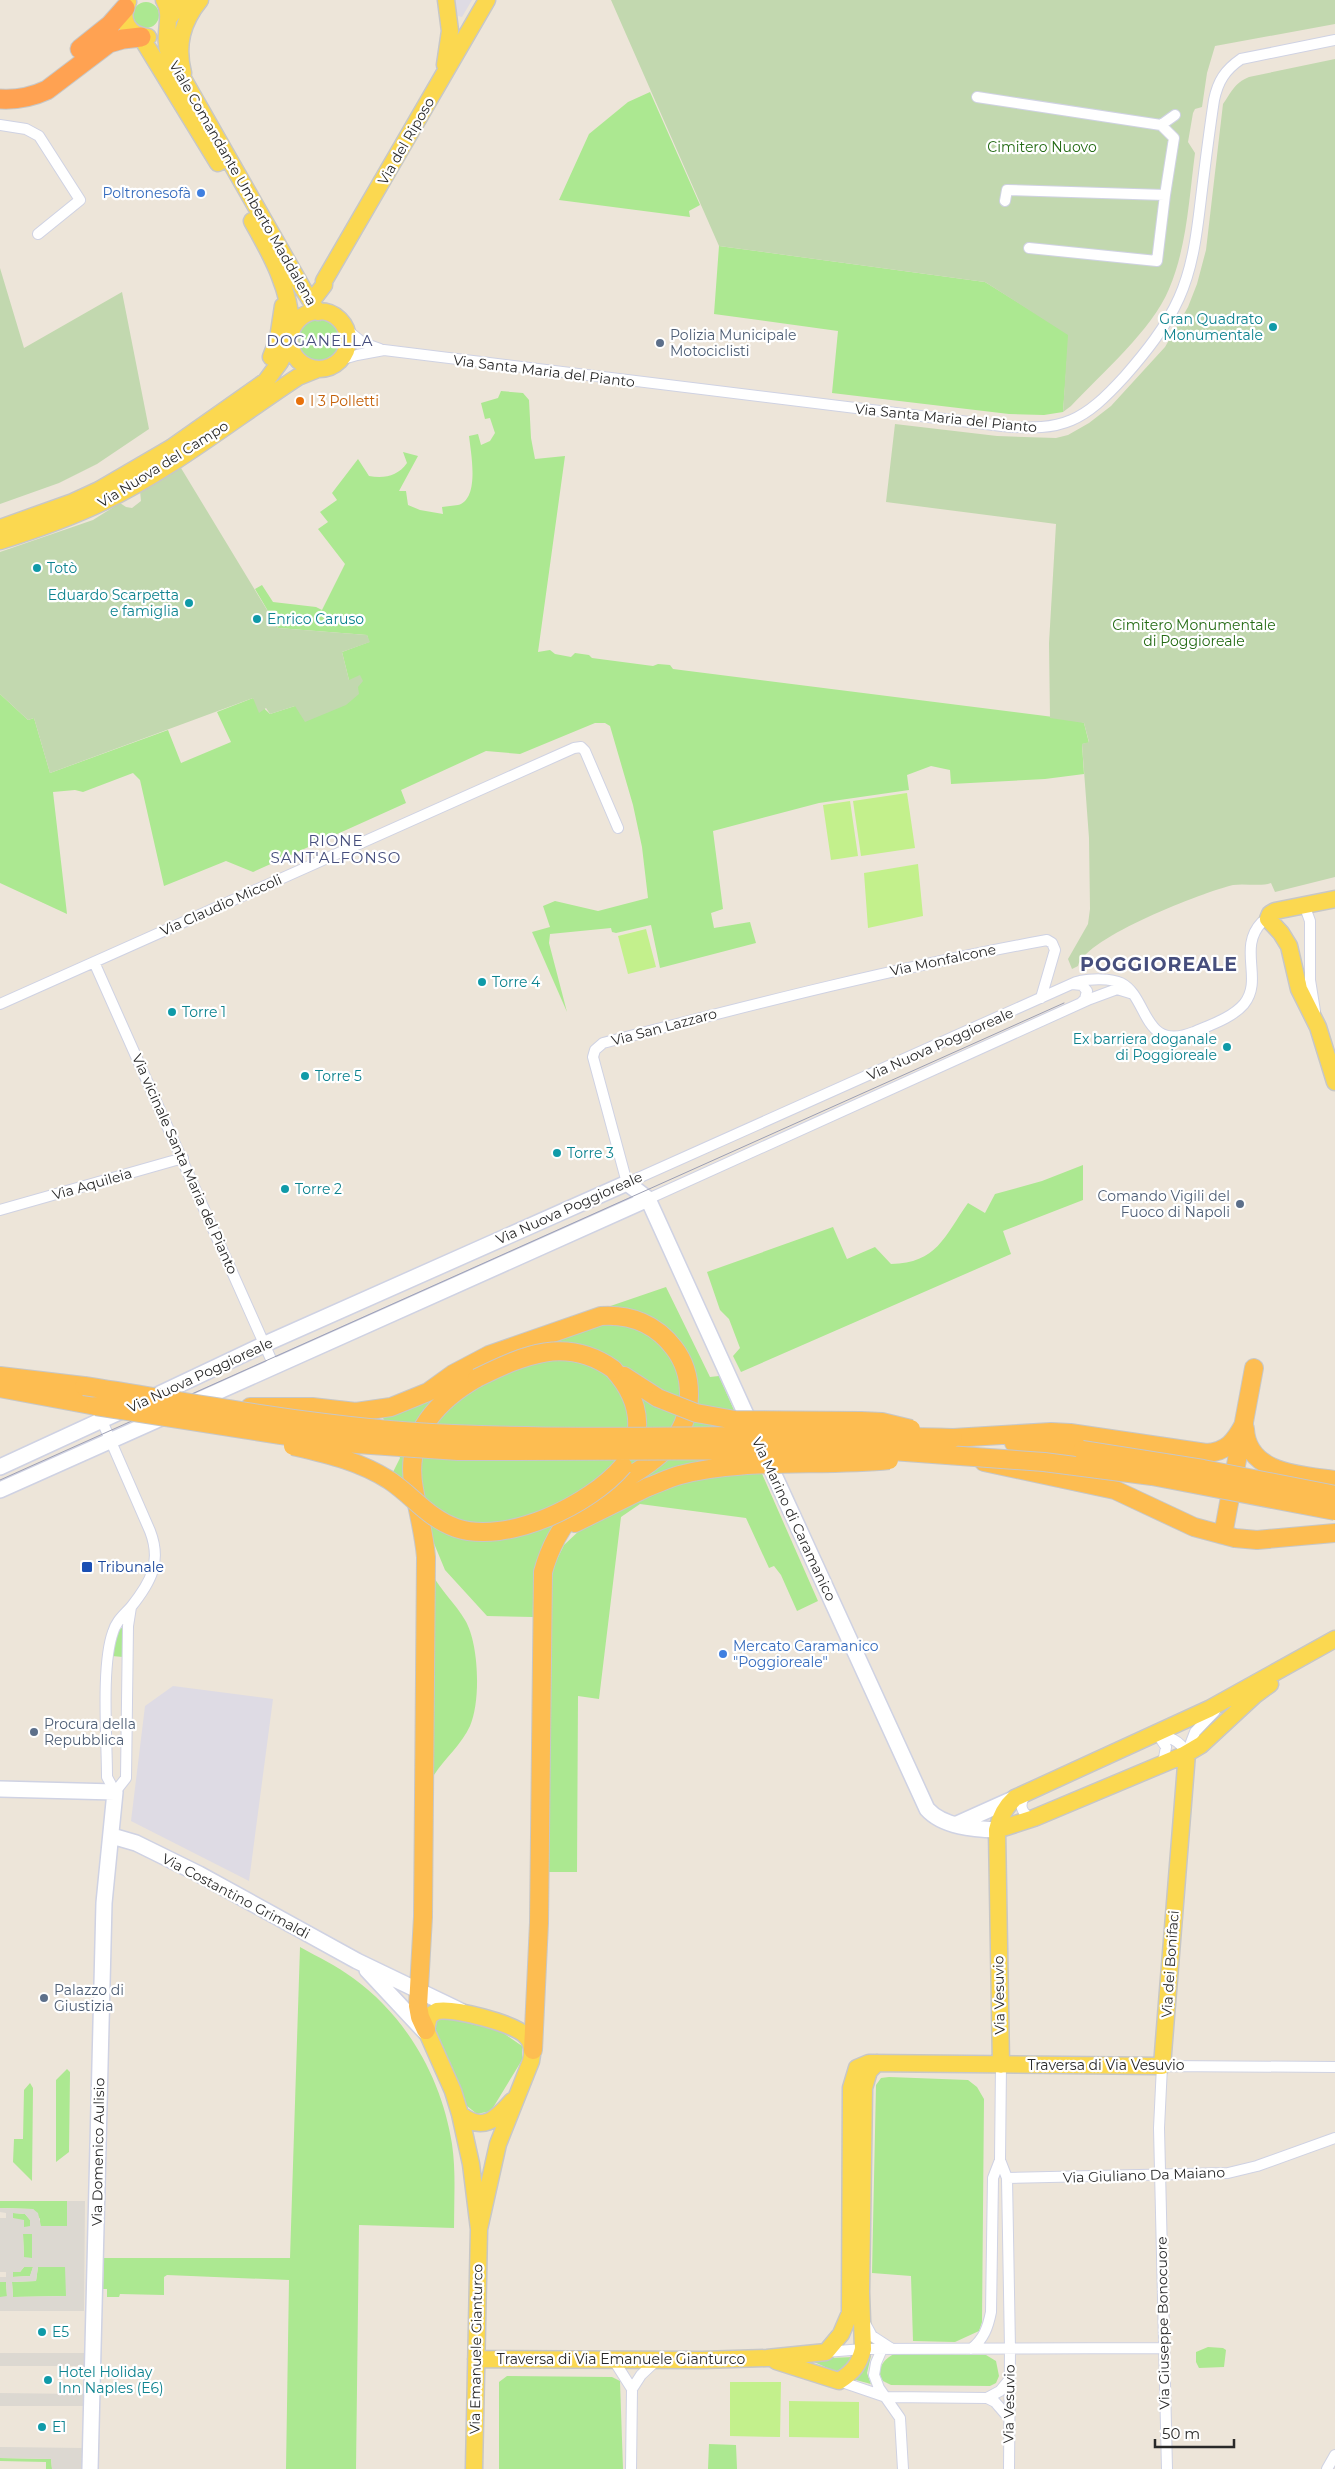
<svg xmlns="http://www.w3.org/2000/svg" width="1335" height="2469" viewBox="0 0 1335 2469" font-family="Montserrat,sans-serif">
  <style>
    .industrial { fill: #dedbe4 }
    .green { fill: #ace891 }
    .cemetery { fill: #c2d8af }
    .pitch { fill: #c3f08c }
    .plaza { fill: #dcd8d1; fill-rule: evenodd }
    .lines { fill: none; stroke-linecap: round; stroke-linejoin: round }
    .minor-casing { stroke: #cfd2e3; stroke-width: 12 }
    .secondary-casing { stroke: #cfd2e3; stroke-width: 18 }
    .primary-casing { stroke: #c7c7c7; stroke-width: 19 }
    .trunk-casing { stroke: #c7c7c7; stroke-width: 20 }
    .motorway-casing { stroke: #c7c7c7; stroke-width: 21 }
    .minor { stroke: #fff; stroke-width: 10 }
    .secondary { stroke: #fff; stroke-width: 15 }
    .primary { stroke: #fbd850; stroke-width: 16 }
    .trunk { stroke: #fdbd51; stroke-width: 18 }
    .motorway { stroke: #ffa252; stroke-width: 19 }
    .tram { stroke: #9c9fb5; stroke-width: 1 }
    .trunk-bridge-casing { stroke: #c7c7c7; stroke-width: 20; stroke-linecap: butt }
    .trunk-bridge { stroke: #fdbd51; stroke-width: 18 }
    .shop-dot { fill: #3f7fe0; stroke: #fff; stroke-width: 2 }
    .culture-dot { fill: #0f9aa8; stroke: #fff; stroke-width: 2 }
    .service-dot { fill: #5c6f8a; stroke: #fff; stroke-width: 2 }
    .food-dot { fill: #e8710a; stroke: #fff; stroke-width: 2 }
    .transit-dot { fill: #1a4fb4; stroke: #fff; stroke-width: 2 }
    .labels { text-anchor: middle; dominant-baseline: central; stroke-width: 4.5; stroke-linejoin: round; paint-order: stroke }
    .street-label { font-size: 14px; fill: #292929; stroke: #fff }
    .park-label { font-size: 14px; fill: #246b14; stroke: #fff }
    .shop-label { font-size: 14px; fill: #366cbe; stroke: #fff; text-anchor: end }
    .culture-label { font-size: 14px; fill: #0d838f; stroke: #fff; text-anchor: start }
    .service-label { font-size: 14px; fill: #4e5e75; stroke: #fff; text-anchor: start }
    .food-label { font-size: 14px; fill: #c56008; stroke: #fff; text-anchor: start }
    .transit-label { font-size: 14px; fill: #164399; stroke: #fff; text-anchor: start }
    .neighbourhood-label { font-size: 15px; letter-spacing: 1px; fill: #464e7d; stroke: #fff }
    .district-label { font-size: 19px; font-weight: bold; letter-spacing: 1px; fill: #464e7d; stroke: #fff }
  </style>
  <rect width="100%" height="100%" fill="#ede5d9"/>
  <path class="industrial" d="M453 0H472L462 17 458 16Z
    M173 1686 273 1699 249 1881 131 1821 145 1706Z"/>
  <path class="green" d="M133 15a13 13 0 1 1 26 0a13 13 0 1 1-26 0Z
    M650 92 700 205 689 211 690 217 559 200 589 134 628 102Z
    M719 246 985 282 1069 334 1063 412 1044 415 1009 414 832 393 838 331 714 314Z
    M295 340a24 24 0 1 1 48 0a24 24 0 1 1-48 0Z
    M501 391 523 393 529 400 531 438 535 459 565 456 538 652 550 650 555 654 571 657 575 653 589 655 592 658 653 666 658 664 670 665 673 669 1077 720 1084 723 1089 743 1082 744 1084 774 1045 779 951 784 950 770 931 766 907 775 909 790 819 803 713 831 723 909 711 913 714 928 750 922 756 943 660 968 651 925 616 933 612 932 611 928 550 934 549 943 567 1012 532 932 550 927 543 906 555 901 598 911 648 898 642 847 633 805 610 726 605 723H595L520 754 486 751 401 790 406 803 253 872 226 861 164 886 140 780 133 773 83 792 75 790 53 792 67 914 0 883V694L28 720 34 718 50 773 168 730 181 763 231 742 217 712 253 698 270 714 295 706 349 680 342 652 369 642 367 635 278 628 255 589 262 585 273 602 316 607 322 610 345 564 318 529 328 522 320 512 337 500 332 493 358 459 369 476C384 479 398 476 407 463L403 452 418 456 399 491H406L408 505 420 510 443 514 442 507C447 506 453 506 458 505 480 499 471 454 469 436L478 434 481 445 490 441 495 433 490 418 485 419 481 403 498 398Z
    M1083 1165V1200L1003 1231 1011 1254 741 1372 733 1356 740 1348 729 1319 720 1310 707 1272 833 1227 847 1259 875 1247 891 1264C937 1263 944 1237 968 1203L985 1213 995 1194 1042 1181Z
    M666 1287 710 1377 719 1376 818 1601 797 1611 781 1575 774 1566 769 1568 746 1518 640 1504 621 1517 599 1699 578 1696 577 1872H545L549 1576 564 1545 581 1529 585 1514 681 1444 691 1426 697 1398 677 1342 616 1321 656 1337 679 1369 682 1417 666 1441 554 1527C534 1561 533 1578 533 1617L487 1616 445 1570 428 1529 418 1460 430 1404 413 1427 404 1480 393 1472 400 1458 378 1406 590 1313Z
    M432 1574C441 1591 456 1604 465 1620 479 1643 481 1701 470 1726 462 1744 445 1758 434 1775L429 1776Z
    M122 1628 123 1657 112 1656 119 1629Z
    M300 1947C318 1957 337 1966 353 1978 407 2017 442 2079 452 2144 456 2171 454 2200 454 2228L359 2225 356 2469H286L289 2280 167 2275 164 2277V2295L120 2294 119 2297H107V2289H103L104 2258H290Z
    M444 2016 471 2024 499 2030 522 2046V2060L491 2111 477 2114 467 2106 450 2062 432 2027V2023Z
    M67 2069 70 2072 69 2152 56 2162V2080Z
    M889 2077 968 2080 977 2087 984 2099 982 2322 979 2331 955 2342 913 2341 911 2276 872 2273 876 2085 881 2078Z
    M30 2083 33 2088 32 2181 13 2162 14 2139H23L24 2090Z
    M0 2201H67V2226H40V2219L33 2209 0 2208Z
    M13 2213 25 2214 30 2220 31 2227H24L13 2218Z
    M23 2234H32V2258H24Z
    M24 2267H33L30 2276 12 2277V2272H20Z
    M38 2267H66V2296L13 2297 12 2282 36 2281Z
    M0 2282H6L7 2297H0Z
    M1208 2347 1223 2348 1226 2350 1224 2367 1199 2368 1196 2362V2352Z
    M894 2354 986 2355 996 2361 999 2376 996 2383 990 2386 891 2385 883 2381C875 2370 884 2359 894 2354Z
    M867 2356H871L867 2373 871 2384 852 2379Z
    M854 2357 839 2373 814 2362 830 2358Z
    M507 2376 612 2377 620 2381 623 2469H499V2382Z
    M709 2444 736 2445 737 2469H708Z
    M0 2458 51 2459 52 2469H46V2462L0 2461Z"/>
  <path class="cemetery" d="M611 0H1335V24L1215 46 1207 73 1202 107 1195 109 1193 113 1188 142 1195 153C1189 198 1187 247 1169 289 1152 330 1102 373 1071 406L1063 412 1068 335 985 282 719 246Z
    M1335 59V877L1275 892 1271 883C1260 887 1246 883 1233 885 1204 892 1086 937 1078 966L1072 969 1068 959 1088 924 1090 909 1089 838 1082 744 1089 742 1084 723 1050 718 1049 643 1056 524 886 502 895 424 997 436 1056 438 1068 435 1089 423 1111 406 1165 347 1188 307 1197 284 1206 250 1223 104C1231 93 1234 83 1249 77Z
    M0 268 24 348 122 292 149 429 97 464 59 483 0 504Z
    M181 468 278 628 367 635 370 642 342 652 349 680 360 675 363 681 358 687 359 694 346 705 305 722 295 706 270 714 266 708 259 713 253 698 50 773 34 718 28 720 0 694V552L93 520 120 503 126 507 132 508 141 501 140 491Z"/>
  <path class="pitch" d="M907 793 915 848 861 856 853 801Z
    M850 801 858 856 831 860 823 805Z
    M918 864 923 916 868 928 864 873Z
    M646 929 656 967 628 974 618 936Z
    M730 2382H781L780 2437 730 2436Z
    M789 2401 859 2402V2438L789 2437Z"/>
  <path class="plaza" d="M67 2201H85L84 2311H0V2297L7 2296 6 2282H0V2277H6V2272H0V2218H6V2213L0 2212V2208L33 2209 38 2213 41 2226H67ZM13 2213 25 2214 30 2220V2226L24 2227V2220L13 2218ZM23 2234H32V2258L24 2257ZM24 2267H33L30 2276 13 2277V2272H20ZM38 2267H65L66 2296 13 2297 12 2282 36 2281Z
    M0 2353H84V2366H0Z
    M0 2393 84 2394V2406H0Z
    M0 2447 84 2448 83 2469H52L51 2459 0 2458Z"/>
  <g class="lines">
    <defs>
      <path id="minor" d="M977 97 1161 125 1175 115
        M0 125 26 129 39 136 80 200 38 234
        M1005 201 1007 190 1165 195 1174 138 1161 125
        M1029 248 1157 261 1165 195
        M345 328 363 343 380 349
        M340 360 357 355 384 350 1002 426C1064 432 1084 421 1125 376 1146 352 1166 327 1179 298 1193 267 1197 232 1201 198 1205 165 1209 133 1214 100 1218 81 1225 70 1241 59L1335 40
        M1306 910 1310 921V980L1315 1011
        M94 962 274 1366
        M1072 984 1082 985 1087 991 1085 999 1081 1003
        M1041 998 1055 950 1052 943 1047 940C898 967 751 1005 603 1043L595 1050 593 1057 627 1183 1076 982 1080 981C1090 979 1111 978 1121 983 1149 997 1142 1053 1194 1032 1210 1025 1232 1018 1244 1004 1264 979 1237 948 1262 922
        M0 1004 574 748 581 747 585 751 618 828
        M648 1199 1090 999 1117 989 1130 993
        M0 1210 183 1158
        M102 1421 150 1531C162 1562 151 1582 131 1607 124 1615 116 1621 113 1632 101 1665 107 1739 107 1777L115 1792 126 1778 128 1626 131 1607
        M1155 1735C1169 1736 1179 1740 1187 1753
        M1155 1736 1160 1738 1166 1747 1164 1758 1159 1765
        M1187 1753 1195 1732 1215 1711
        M1027 1793C1018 1804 1020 1814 1034 1818
        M1000 2160 1007 2178 1010 2349 1009 2469
        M1007 2178 1228 2173 1257 2166 1335 2138
        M865 2323 872 2336 892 2349
        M882 2349 876 2363 874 2375 879 2388 900 2418 903 2469
        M971 2349C984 2339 988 2327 991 2312L993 2178 1000 2160 1001 2065
        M826 2352 863 2349 1164 2348
        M613 2359 632 2389 631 2469
        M839 2381 886 2397 987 2398 1000 2391 1009 2380
        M632 2389 641 2375 658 2359
        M987 2398 995 2402 1008 2417
        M1167 2469 1159 2128 1162 2066 1335 2067
        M1327 2469 1335 2455"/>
      <path id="secondary" d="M149 1399 265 1344 627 1183 648 1199 753 1430
        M188 1405 648 1199
        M765 1455 927 1809C943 1827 974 1829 997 1830
        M0 1467 128 1408
        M0 1490 168 1415
        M0 1789 115 1792 104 1903 90 2469
        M957 1824 1015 1798
        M112 1836 136 1843 199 1874 357 1961 461 2011
        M367 1970 425 2032"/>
      <path id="primary" d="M164 0C174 16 162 36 169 54L303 289 318 312
        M128 2C119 19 128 36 148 37
        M169 18 183 0
        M141 37 218 163
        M445 65 450 31 446 0
        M183 73C176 45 182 22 200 0
        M252 221C272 256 290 289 292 331
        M311 302 324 285V281L487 0
        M290 340a29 29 0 1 1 58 0a29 29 0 1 1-58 0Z
        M271 357 278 339 283 306
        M0 528 73 502 99 490 171 448 266 381 280 362 290 340
        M0 541C35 530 70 518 103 502 172 469 234 419 298 377L318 369
        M1335 899 1275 911 1270 914 1268 919 1281 933 1289 946 1299 989 1318 1027 1335 1082
        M997 1830 1034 1818 1184 1755 1201 1745 1255 1695 1270 1684
        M1001 2065 997 1830C1000 1816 1005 1807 1015 1798L1209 1709 1335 1639
        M460 2114C483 2133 496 2119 512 2101
        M476 2359 702 2360 767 2358 826 2352 841 2334 850 2313 851 2088 857 2068 869 2063 1162 2066 1187 1753
        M776 2361 839 2381C853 2372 859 2365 863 2349L861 2292 864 2088 869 2071 877 2063
        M474 2469 479 2229 471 2164 460 2114 453 2091 426 2030 429 2016 437 2011C454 2008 514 2023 526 2036 533 2043 533 2052 531 2061L498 2144 479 2229"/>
      <path id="trunk" d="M613 1369C634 1392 644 1420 632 1450
        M0 1376 84 1386
        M624 1376 658 1398
        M0 1388 96 1406
        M250 1407H312L356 1412 391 1407 428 1392 453 1374 489 1355 601 1316C630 1314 656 1324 674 1348 684 1361 689 1378 689 1394 690 1458 619 1476 579 1509 561 1524 549 1550 543 1572L539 1923 533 2050
        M1245 1429C1247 1474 1301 1475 1335 1480
        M953 1438 1051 1432 1070 1433 1206 1453C1227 1452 1235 1441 1244 1424
        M1014 1443 1082 1450
        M984 1462 1115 1490 1194 1527 1235 1538 1257 1540 1335 1533
        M575 1523 648 1487
        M1223 1535 1254 1368
        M426 2030 420 2017 418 2006 423 1917 426 1557C424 1533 418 1512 414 1489 404 1437 435 1402 477 1378"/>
      <path id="motorway" d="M80 49 110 25 125 8
        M0 99C17 100 32 97 47 90L109 43 123 39 141 37"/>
    </defs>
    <use href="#minor" class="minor-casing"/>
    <use href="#secondary" class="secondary-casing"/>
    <use href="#primary" class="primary-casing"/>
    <use href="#trunk" class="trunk-casing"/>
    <use href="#motorway" class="motorway-casing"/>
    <use href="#minor" class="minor"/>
    <use href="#secondary" class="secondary"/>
    <use href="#primary" class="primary"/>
    <use href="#trunk" class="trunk"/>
    <use href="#motorway" class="motorway"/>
    <path class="tram" d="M0 1480 1064 1003"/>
    <defs>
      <path id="trunk-bridge" d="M477 1378C524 1355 566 1336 613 1369
        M84 1386C207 1405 329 1429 453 1434 620 1441 787 1432 953 1438
        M658 1398 696 1413 735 1420 861 1421 882 1422 911 1429
        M96 1406 281 1435 357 1444 458 1451 878 1450 1044 1462 1152 1476 1335 1511
        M293 1446C327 1454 359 1461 389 1480 413 1496 428 1518 456 1528 507 1545 590 1505 623 1466
        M1082 1450 1203 1469 1335 1495
        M648 1487C659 1483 669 1478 680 1475 742 1458 824 1467 889 1460"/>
    </defs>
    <use href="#trunk-bridge" class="trunk-bridge-casing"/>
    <use href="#trunk-bridge" class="trunk-bridge"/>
  </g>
  <g class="shop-dot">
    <circle cx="201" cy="193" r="5"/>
    <circle cx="723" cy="1654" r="5"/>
  </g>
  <g class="culture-dot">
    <circle cx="1273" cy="327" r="5"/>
    <circle cx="37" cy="568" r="5"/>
    <circle cx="189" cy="603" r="5"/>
    <circle cx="257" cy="619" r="5"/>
    <circle cx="482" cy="982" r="5"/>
    <circle cx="172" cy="1012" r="5"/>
    <circle cx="1227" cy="1047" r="5"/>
    <circle cx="305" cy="1076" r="5"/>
    <circle cx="557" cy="1153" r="5"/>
    <circle cx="285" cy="1189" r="5"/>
    <circle cx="42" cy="2332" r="5"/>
    <circle cx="48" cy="2380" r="5"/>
    <circle cx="42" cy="2427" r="5"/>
  </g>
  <g class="service-dot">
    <circle cx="660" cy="343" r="5"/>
    <circle cx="1240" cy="1204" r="5"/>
    <circle cx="34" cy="1732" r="5"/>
    <circle cx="44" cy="1998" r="5"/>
  </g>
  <circle class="food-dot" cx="300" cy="401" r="5"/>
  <rect class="transit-dot" x="81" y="1561" width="12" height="12" rx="2.5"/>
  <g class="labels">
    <g class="street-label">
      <text transform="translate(406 141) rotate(-60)">Via del Riposo</text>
      <text transform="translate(243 183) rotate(60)">Viale Comandante Umberto Maddalena</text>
      <text transform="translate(544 371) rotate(7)">Via Santa Maria del Pianto</text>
      <text transform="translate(946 418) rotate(6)">Via Santa Maria del Pianto</text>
      <text transform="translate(163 464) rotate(-32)">Via Nuova del Campo</text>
      <text transform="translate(221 905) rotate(-24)">Via Claudio Miccoli</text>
      <text transform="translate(943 960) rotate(-12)">Via Monfalcone</text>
      <text transform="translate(664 1027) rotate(-15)">Via San Lazzaro</text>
      <text transform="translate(940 1044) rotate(-24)">Via Nuova Poggioreale</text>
      <text transform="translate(185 1164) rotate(66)">Via vicinale Santa Maria del Pianto</text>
      <text transform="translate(92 1184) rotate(-16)">Via Aquileia</text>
      <text transform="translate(569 1208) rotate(-24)">Via Nuova Poggioreale</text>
      <text transform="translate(200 1375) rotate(-25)">Via Nuova Poggioreale</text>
      <text transform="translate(794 1519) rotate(65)">Via Marino di Caramanico</text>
      <text transform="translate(236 1896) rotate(28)">Via Costantino Grimaldi</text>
      <text transform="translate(1170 1964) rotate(-86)">Via dei Bonifaci</text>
      <text transform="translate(999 1995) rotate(-91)">Via Vesuvio</text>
      <text x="1106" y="2065">Traversa di Via Vesuvio</text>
      <text transform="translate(98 2152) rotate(-89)">Via Domenico Aulisio</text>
      <text transform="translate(1144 2175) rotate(-2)">Via Giuliano Da Maiano</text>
      <text transform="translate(1163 2323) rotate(-91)">Via Giuseppe Bonocuore</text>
      <text transform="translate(476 2349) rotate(-89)">Via Emanuele Gianturco</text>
      <text x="621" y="2359">Traversa di Via Emanuele Gianturco</text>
      <text transform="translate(1009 2404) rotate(-89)">Via Vesuvio</text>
    </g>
    <g class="park-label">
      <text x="1042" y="147">Cimitero Nuovo</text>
      <text x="1194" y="625">Cimitero Monumentale<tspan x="1194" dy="16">di Poggioreale</tspan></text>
    </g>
    <g class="shop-label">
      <text x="191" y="193">Poltronesofà</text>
      <text x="733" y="1646" text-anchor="start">Mercato Caramanico<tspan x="733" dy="16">"Poggioreale"</tspan></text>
    </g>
    <g class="culture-label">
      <text x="1263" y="319" text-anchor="end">Gran Quadrato<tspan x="1263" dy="16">Monumentale</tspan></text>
      <text x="47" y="568">Totò</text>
      <text x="179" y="595" text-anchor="end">Eduardo Scarpetta<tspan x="179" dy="16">e famiglia</tspan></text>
      <text x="267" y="619">Enrico Caruso</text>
      <text x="492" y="982">Torre 4</text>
      <text x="182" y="1012">Torre 1</text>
      <text x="1217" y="1039" text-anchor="end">Ex barriera doganale<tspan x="1217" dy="16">di Poggioreale</tspan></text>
      <text x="315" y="1076">Torre 5</text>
      <text x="567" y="1153">Torre 3</text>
      <text x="295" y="1189">Torre 2</text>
      <text x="52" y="2332">E5</text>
      <text x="58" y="2372">Hotel Holiday<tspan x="58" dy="16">Inn Naples (E6)</tspan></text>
      <text x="52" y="2427">E1</text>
    </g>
    <g class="service-label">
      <text x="670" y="335">Polizia Municipale<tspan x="670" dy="16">Motociclisti</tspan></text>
      <text x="1230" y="1196" text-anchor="end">Comando Vigili del<tspan x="1230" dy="16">Fuoco di Napoli</tspan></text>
      <text x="44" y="1724">Procura della<tspan x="44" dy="16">Repubblica</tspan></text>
      <text x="54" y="1990">Palazzo di<tspan x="54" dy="16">Giustizia</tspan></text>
    </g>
    <g class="food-label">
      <text x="310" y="401">I 3 Polletti</text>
    </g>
    <g class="transit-label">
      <text x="98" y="1567">Tribunale</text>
    </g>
    <g class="neighbourhood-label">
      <text x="320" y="340">DOGANELLA</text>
      <text x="336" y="840">RIONE<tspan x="336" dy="17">SANT'ALFONSO</tspan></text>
    </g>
    <g class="district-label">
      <text x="1159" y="964">POGGIOREALE</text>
    </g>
  </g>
  <path d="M1155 2439v8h79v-8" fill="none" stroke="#292929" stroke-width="2.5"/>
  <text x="1162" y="2439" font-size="15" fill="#292929" stroke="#ffffff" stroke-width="4" paint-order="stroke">50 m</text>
</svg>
